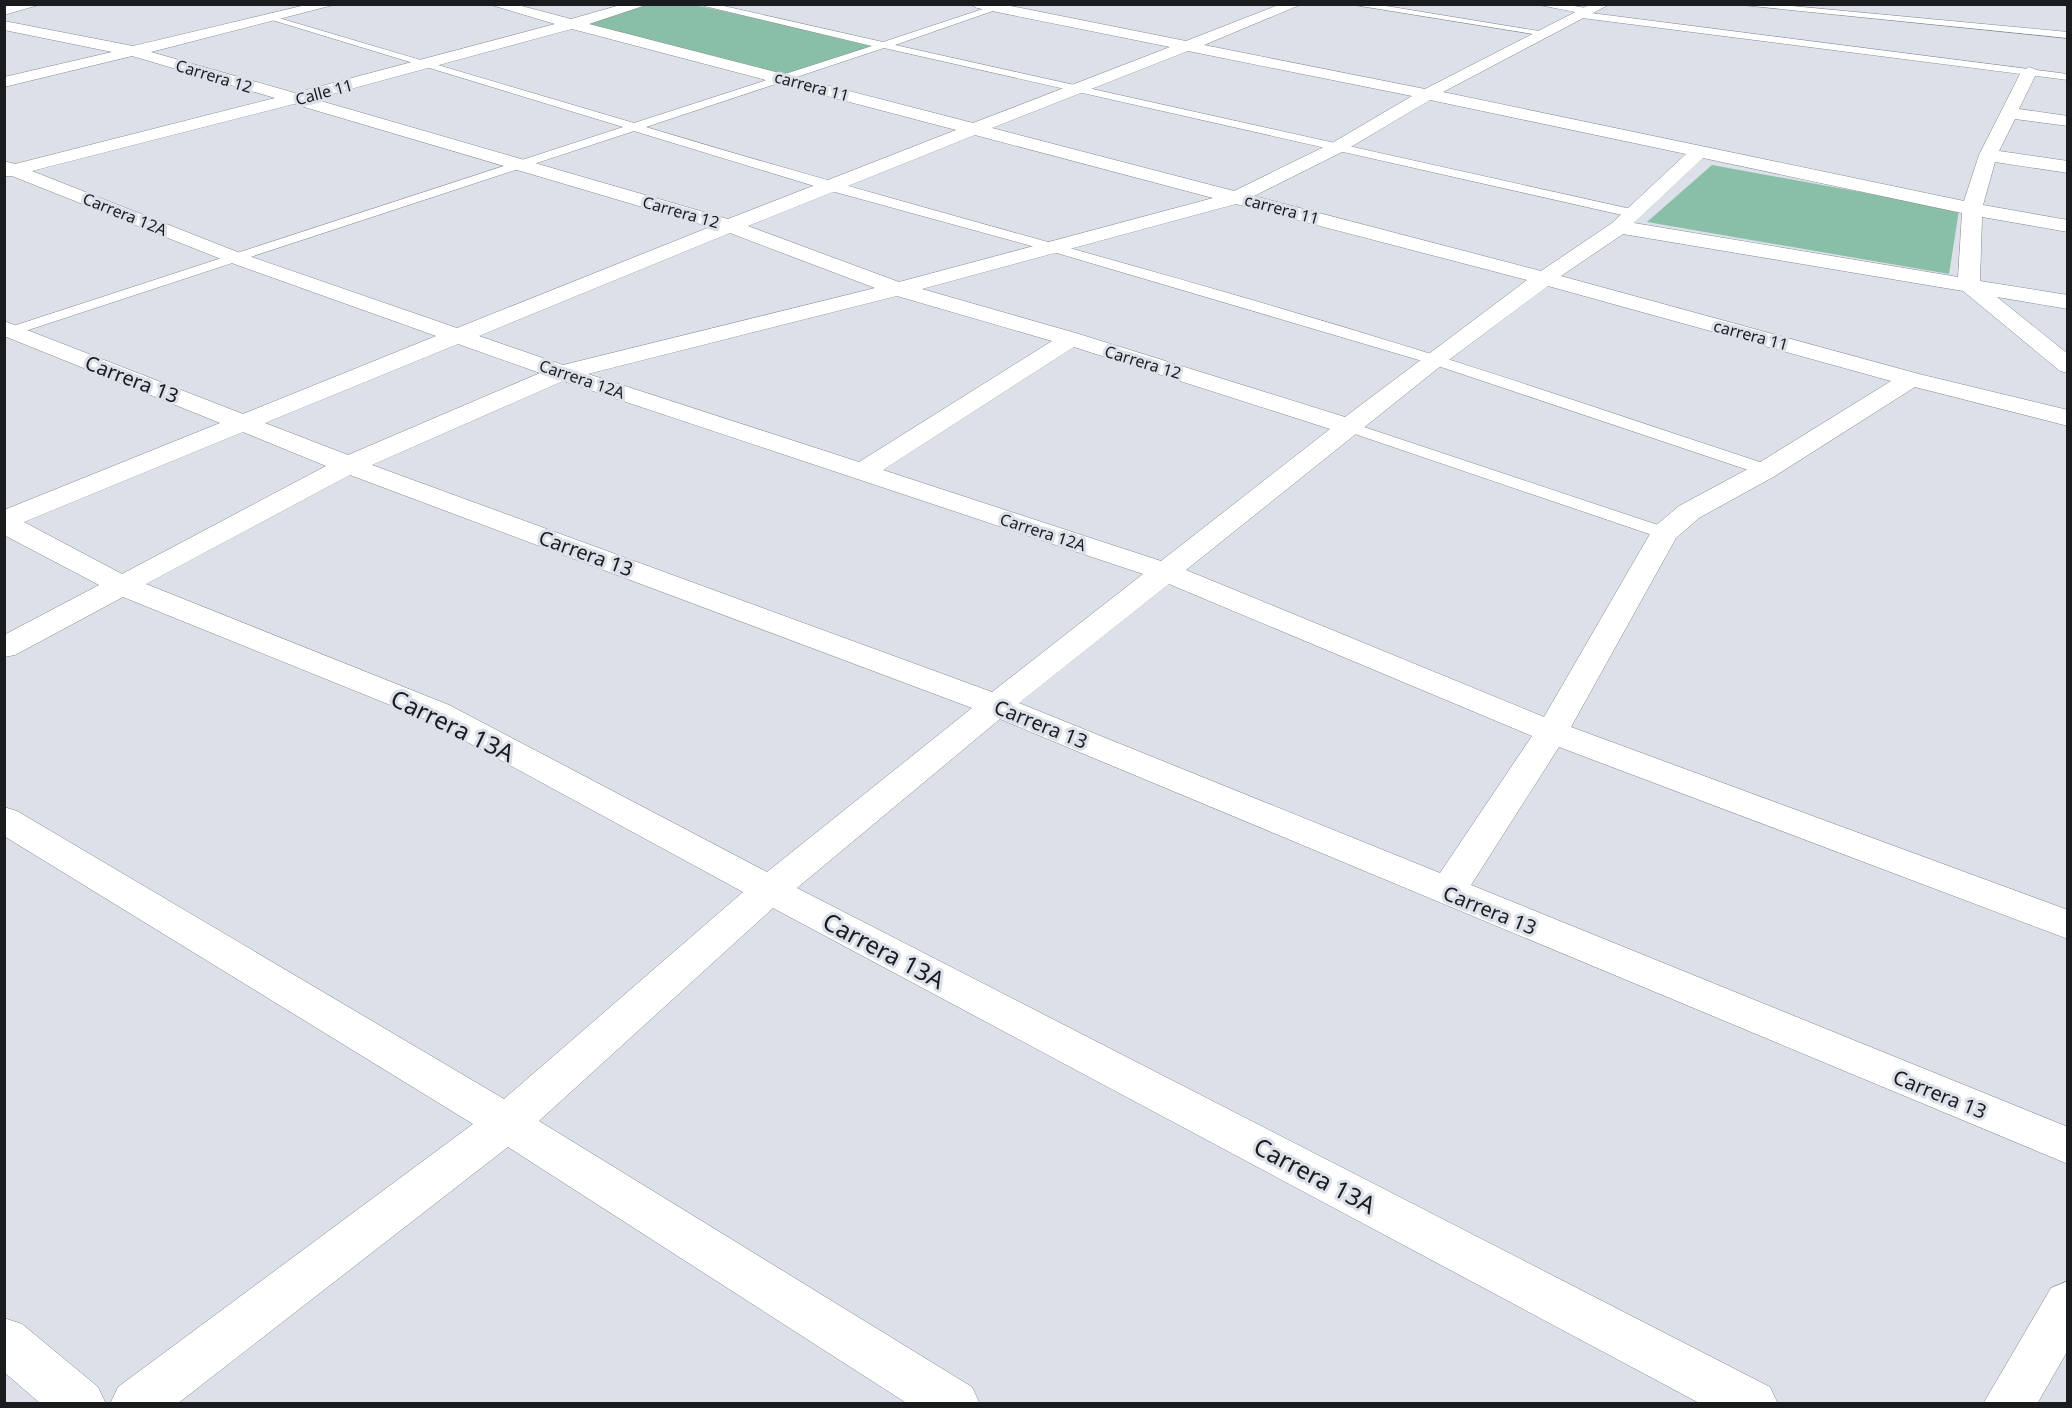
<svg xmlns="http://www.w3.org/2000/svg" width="2072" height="1408" viewBox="0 0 2072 1408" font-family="'Noto Sans',sans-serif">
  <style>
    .green { fill: #89bfa6 }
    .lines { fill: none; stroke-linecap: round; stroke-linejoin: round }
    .service-casing { stroke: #858890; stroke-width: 1 }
    .minor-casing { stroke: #858890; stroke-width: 1 }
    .service { fill: #fff; fill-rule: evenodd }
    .minor { fill: #fff; fill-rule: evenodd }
    .labels { text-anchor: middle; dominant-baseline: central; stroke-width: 6; stroke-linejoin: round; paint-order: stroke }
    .far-street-label { font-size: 16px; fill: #191b1e; stroke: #dce0e9 }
    .street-label { font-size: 20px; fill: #191b1e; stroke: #dce0e9 }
    .near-street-label { font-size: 24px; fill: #191b1e; stroke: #dce0e9 }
  </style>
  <rect width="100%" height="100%" fill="#dce0e9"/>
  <path class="green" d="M648 5H694L881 45 785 77 580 25Z
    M1712 165 1959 210 1949 274 1647 222Z"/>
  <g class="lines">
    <defs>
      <path id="service" d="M696 4H715L883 42 998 4H1013L895 45 1640 211V217L1635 218 884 48 646 127C910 207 1178 274 1441 357 1552 392 1662 430 1772 466L1775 470 1766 475 1760 474 1429 363 1050 251 824 189 634 131 4 338V329L623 127 272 20V16L634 123 872 46Z
        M1348 4H1374L1551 33 1546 36Z
        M1534 4H1562L1592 9 1591 13 2068 74V80L1582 18 1577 15 1580 13Z
        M1732 4H1771L2068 32V38Z
        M1349 422 1670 529 1673 533 1670 537H1658L1343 430 1341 427 1343 424Z"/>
      <path id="minor" d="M13 4H42L4 15V7Z
        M310 4H337L151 52 295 93 555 24 488 4H514L571 19 624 4H649L589 24 973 123 1170 47 977 8 970 4H1001L1186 41 1281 4H1302L1204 45 1425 89 1591 4H1610L1443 92 1964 201 1979 155 2021 72 2029 67 2035 69 2037 72 2019 109 2068 116V126L2015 119 1999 151 2068 161V173L1995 162 1983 205 2068 220V232L1982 217 1980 281 2068 295V309L1997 297 2068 354V373L2060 371 1963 291 1623 234 1561 276 1919 374 2068 410V426L1915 387 1775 476 1699 518 1676 538 1571 727 2068 910V939L1559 747 1471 885 2068 1127V1164L1000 719 797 888 1770 1387 1778 1404H1701L773 908 539 1121 972 1387 980 1404H908L508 1147 177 1404H110L118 1387 473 1124 4 836V807L17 811 504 1099 743 892 425 719 123 597 15 655 4 657V635L99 585 4 535V510L220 423 4 336V321L243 414 436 336 226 261 12 176H4V161L15 164 275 98 132 56 4 87V77L112 52 4 30V21L133 46ZM572 29 956 130 728 219 314 99ZM1188 51 1412 96 1332 143 1234 191 992 128ZM1430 100 1686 154 1612 223 1541 271 1254 196 1344 151ZM294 104 710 227 457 328 240 253 32 171ZM975 135 1213 198 899 282 748 226ZM1703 158 1962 213 1958 277 1634 223ZM1236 204 1527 280 1345 417 1079 334 922 289ZM730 233 875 288 563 365 479 336ZM1548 286 1891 381 1757 464 1679 506 1654 527 1544 717 1186 570 1442 365ZM897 296 1052 341 859 462 588 374ZM458 344 540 373 348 455 265 423ZM1074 347 1330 429 1161 561 883 470ZM563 381 1143 574 992 692 372 465ZM243 432 326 466 122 574 24 522ZM350 475 972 708 767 872 449 705 146 584ZM1169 584 1532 736 1440 873 1019 703Z
        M2068 1281V1350L2037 1404H1983L2051 1288Z
        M4 1318 22 1324 98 1387 106 1404H41L4 1372Z"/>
    </defs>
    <use href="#service" class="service-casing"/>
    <use href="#minor" class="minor-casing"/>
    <use href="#service" class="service"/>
    <use href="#minor" class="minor"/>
  </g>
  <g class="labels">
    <g class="far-street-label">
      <text transform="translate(214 76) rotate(17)">Carrera 12</text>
      <text transform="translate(812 86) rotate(15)">carrera 11</text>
      <text transform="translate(324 92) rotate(-15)">Calle 11</text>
      <text transform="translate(1282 209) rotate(15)">carrera 11</text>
      <text transform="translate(681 212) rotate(16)">Carrera 12</text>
      <text transform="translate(125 214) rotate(22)">Carrera 12A</text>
      <text transform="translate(1751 335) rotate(15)">carrera 11</text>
      <text transform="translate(1143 362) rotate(17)">Carrera 12</text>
      <text transform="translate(582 379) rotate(19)">Carrera 12A</text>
      <text transform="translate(1043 532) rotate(18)">Carrera 12A</text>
    </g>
    <g class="street-label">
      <text transform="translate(132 379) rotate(21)">Carrera 13</text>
      <text transform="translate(586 553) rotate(20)">Carrera 13</text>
      <text transform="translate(1041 724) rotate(22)">Carrera 13</text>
      <text transform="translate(1490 910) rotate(22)">Carrera 13</text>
      <text transform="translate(1940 1094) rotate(22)">Carrera 13</text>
    </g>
    <g class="near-street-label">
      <text transform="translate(453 725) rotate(26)">Carrera 13A</text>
      <text transform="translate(884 950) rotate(28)">Carrera 13A</text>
      <text transform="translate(1315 1175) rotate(28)">Carrera 13A</text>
    </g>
  </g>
  <rect width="2072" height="1408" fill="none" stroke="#191b1e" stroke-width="12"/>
</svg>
